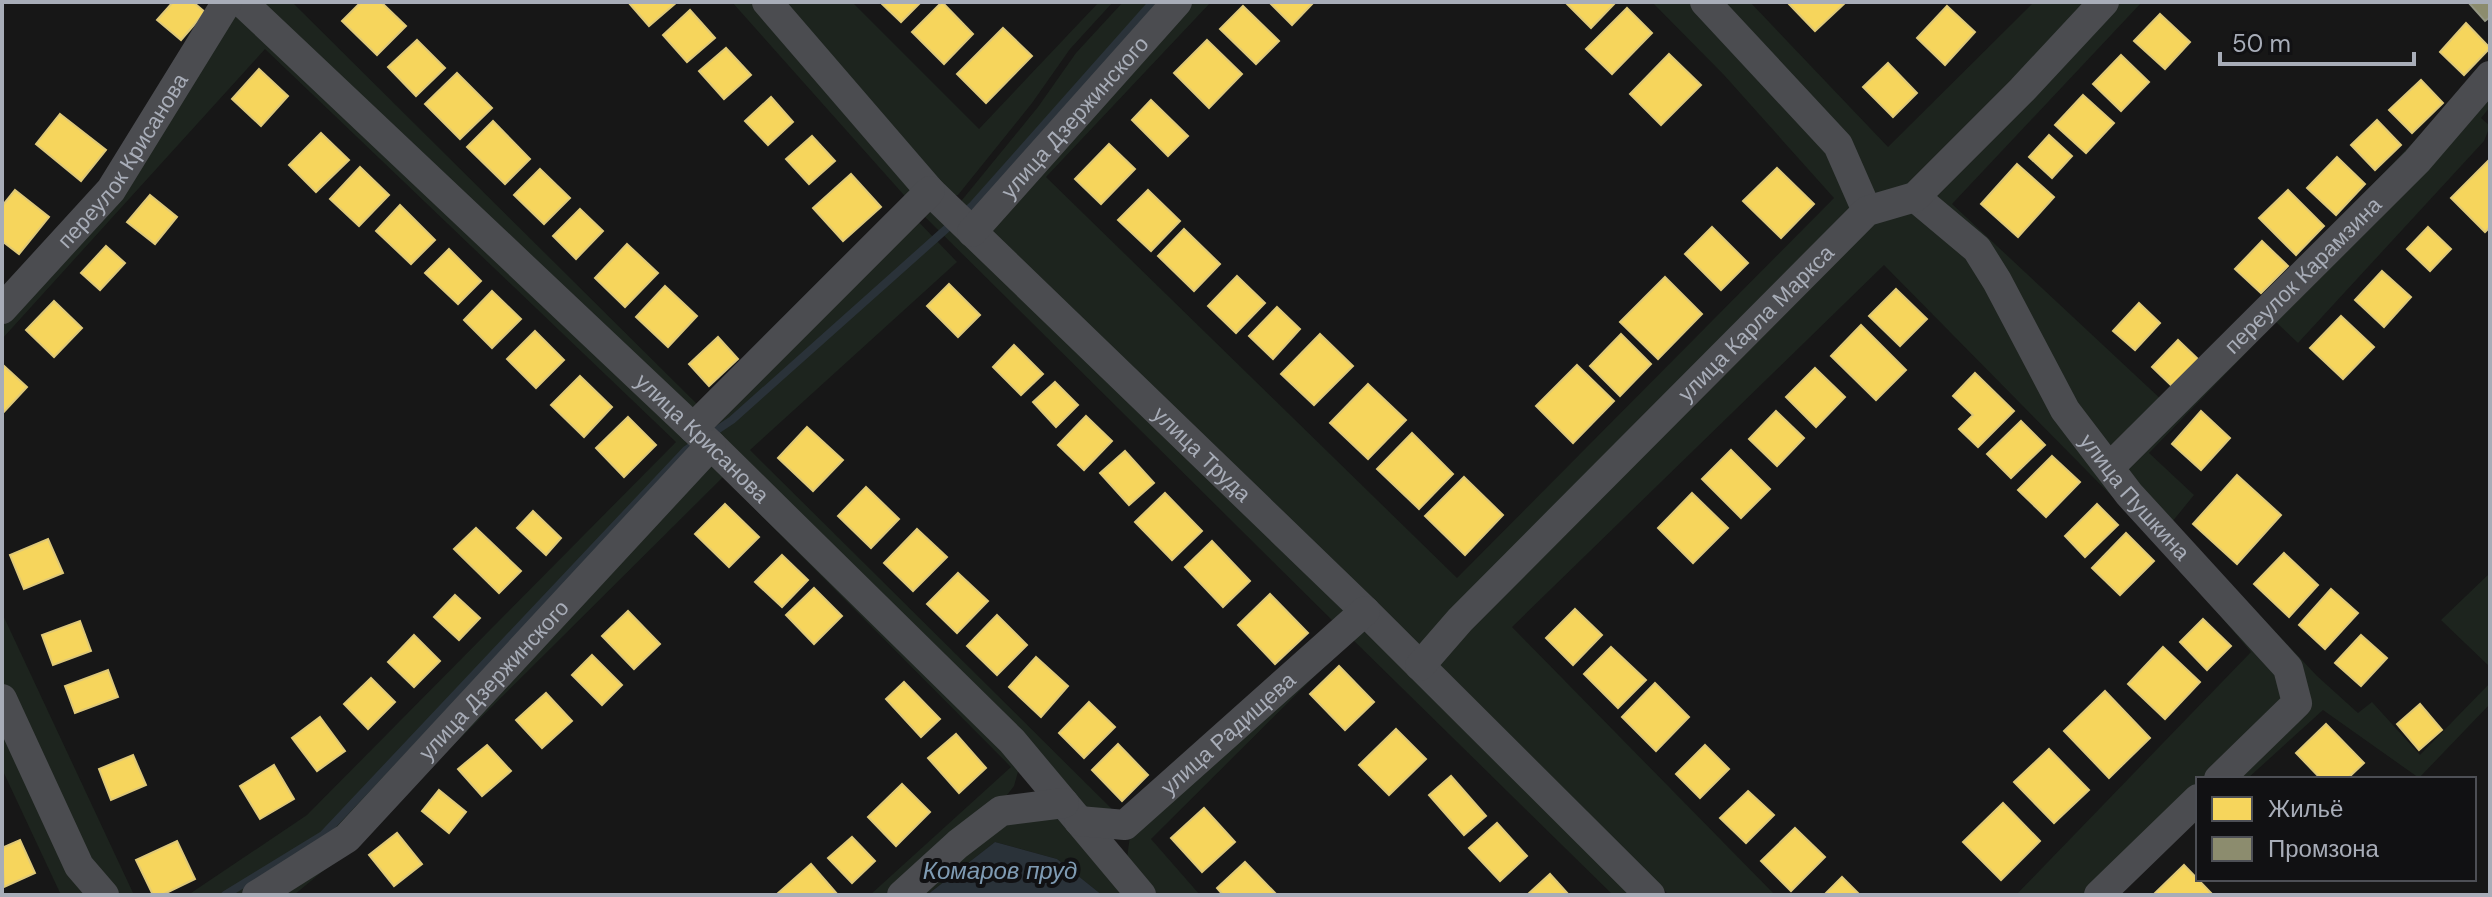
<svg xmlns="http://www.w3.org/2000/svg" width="2492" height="897" viewBox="0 0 2492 897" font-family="'DM Sans',sans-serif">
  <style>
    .green { fill: #1d241e }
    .water { fill: #2a3239 }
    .homes { fill: #f6d55c; stroke: #dfc978; stroke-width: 2 }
    .industry { fill: #8c8c6e; stroke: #949684; stroke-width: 2 }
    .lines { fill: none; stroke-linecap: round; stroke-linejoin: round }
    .stream { stroke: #2a3239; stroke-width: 8 }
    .street { stroke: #4b4c50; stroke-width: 30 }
    .labels { text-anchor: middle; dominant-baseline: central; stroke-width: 8; stroke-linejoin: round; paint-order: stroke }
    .street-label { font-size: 22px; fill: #a8adb8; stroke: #111113 }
    .water-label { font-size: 24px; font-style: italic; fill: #7f9bb3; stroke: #111113 }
  </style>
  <rect width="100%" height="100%" fill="#171717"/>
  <path class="green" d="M252 2H292L699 406 692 420Z
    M732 2H754L917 192 911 203Z
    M778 2H852L979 129 1099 2H1113L1070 49 1032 103 958 195 950 197Z
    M1123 2H1171L981 214 960 207 962 200 1038 107 1076 53Z
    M1183 2H1211L1046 177 1457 578 1834 198 1724 75 1652 2H1698L1833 149 1855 212 1419 648 987 232Z
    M1712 2H1750L1888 147 2034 2H2099L1911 188 1879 198Z
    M2110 2H2142L1952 204 2164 402 2490 62V70L2110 458 1923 197Z
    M236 6 703 445 344 836 249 895H188L307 815 676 442 265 49 2 339V317Z
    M2490 84V107L2481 118 2490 126 2484 141 2298 343 2276 322 2149 453 2194 495 2172 522 2317 676 2358 713 2372 702 2420 755 2490 683V704L2419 778 2323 710 2247 779H2229L2302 700 2132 490 2124 458Z
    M1915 206 1969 251 2054 407 2270 655 2289 703 2210 779H2198V791L2090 895H2016L2251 652 2161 546 1884 265 1512 627 1775 895H1669L1438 663 1869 221Z
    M931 207 1345 610 1338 626 920 212Z
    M914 217 957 262 750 450 1122 819 1081 815 702 429Z
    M713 454 1021 761 1014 786 998 807 896 895H870L1011 767 723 477 347 851 294 895H266L349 841Z
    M2490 573V667L2441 620Z
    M2 613 134 895H114L87 863 2 682Z
    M1363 630 1412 675 1632 895H1613L1346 633Z
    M1345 646 1151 839 1200 895H1150L1126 865 1131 829Z
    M2 720 93 895H61L2 769Z
    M1058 813 1131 895H1102L1057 859 995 842 927 895H909L1005 818Z"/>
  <path class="water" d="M995 842 1057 859 1102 895H927Z"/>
  <path class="homes" d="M173 2H193L205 12 181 40 157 20Z
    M361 2H381L406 26 377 55 342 21Z
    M628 2H677L649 26Z
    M880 2H921L901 22Z
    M942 2 973 34 944 64 912 32Z
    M1269 2H1314L1292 25Z
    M1565 2H1616L1591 28Z
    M1787 2H1846L1815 31Z
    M1243 6 1279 41 1256 64 1220 29Z
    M1947 6 1975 32 1945 65 1917 38Z
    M1627 8 1652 33 1612 74 1586 49Z
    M690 10 715 38 687 62 663 35Z
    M2160 14 2190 42 2165 69 2134 41Z
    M2466 23 2490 48 2464 75 2440 52Z
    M1003 28 1032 56 986 103 957 74Z
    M417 40 445 68 416 96 388 67Z
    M1207 40 1242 74 1209 108 1174 73Z
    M726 48 751 75 724 99 699 71Z
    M1669 54 1701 85 1661 125 1630 94Z
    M2121 55 2149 82 2121 111 2093 84Z
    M1888 63 1917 93 1893 117 1863 87Z
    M259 69 288 96 261 126 232 99Z
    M457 73 492 108 460 139 425 104Z
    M2421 80 2443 103 2412 133 2389 110Z
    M2083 95 2114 123 2086 153 2055 125Z
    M771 97 793 122 768 145 745 121Z
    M1151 100 1188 136 1168 156 1132 120Z
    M60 114 106 150 81 181 36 144Z
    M2377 120 2401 145 2375 170 2351 145Z
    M493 121 530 159 505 184 467 147Z
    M321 133 349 160 316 192 289 165Z
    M2049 135 2072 156 2052 178 2029 157Z
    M812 136 835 161 809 184 786 159Z
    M1109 144 1135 169 1101 204 1075 179Z
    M2337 157 2365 184 2336 215 2307 188Z
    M2490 159V227L2485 232 2451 198Z
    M2017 164 2054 197 2018 237 1981 204Z
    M360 167 389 195 359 226 330 199Z
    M1777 168 1814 204 1781 238 1743 201Z
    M540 169 570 198 544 224 514 195Z
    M851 174 881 207 843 241 813 208Z
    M15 190 49 217 19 254 2 241V206Z
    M1148 190 1180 221 1151 251 1118 220Z
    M2288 190 2324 226 2296 255 2259 218Z
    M150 195 177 217 155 244 127 222Z
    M400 205 435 240 411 264 376 231Z
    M580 209 603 231 576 259 553 236Z
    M1712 227 1748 263 1721 290 1685 254Z
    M2428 227 2451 249 2430 271 2407 249Z
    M1184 229 1220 264 1194 291 1158 256Z
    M2262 241 2288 266 2261 293 2235 269Z
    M627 244 658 273 625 307 595 278Z
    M106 246 125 263 100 290 81 273Z
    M449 249 481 281 458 304 425 273Z
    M2382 271 2411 297 2384 327 2355 300Z
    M1237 276 1265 303 1236 333 1208 306Z
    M1665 277 1702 314 1658 359 1620 322Z
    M949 284 980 315 958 337 927 306Z
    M665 286 697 316 668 347 636 317Z
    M1896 289 1927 319 1900 346 1869 316Z
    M492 291 521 319 492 348 464 320Z
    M54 301 82 328 54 357 26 330Z
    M2139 303 2160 323 2135 350 2113 331Z
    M1277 307 1300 329 1273 359 1249 336Z
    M2341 316 2374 347 2343 379 2310 348Z
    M1861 325 1906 370 1876 400 1831 356Z
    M535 331 564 360 536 388 507 359Z
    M1320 334 1353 366 1314 405 1281 374Z
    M1621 334 1651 364 1620 396 1590 366Z
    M718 337 738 359 709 386 689 364Z
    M2178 340 2200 361 2174 388 2152 367Z
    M1014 345 1043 374 1021 395 993 367Z
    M3 365 27 387 2 414V365Z
    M1577 365 1614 401 1573 443 1536 406Z
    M1815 368 1845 397 1816 427 1786 397Z
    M1975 373 2014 411 1978 447 1959 429 1973 415 1953 396Z
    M580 376 612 407 584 437 551 405Z
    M1055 382 1078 405 1056 427 1033 402Z
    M1368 384 1406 420 1368 459 1330 423Z
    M1776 411 1804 438 1777 466 1749 439Z
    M2201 411 2230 438 2201 470 2172 444Z
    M1086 416 1112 441 1084 470 1058 445Z
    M628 417 656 445 624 477 596 448Z
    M2021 421 2045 445 2011 478 1987 454Z
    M807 427 843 460 813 491 778 458Z
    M1412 433 1453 474 1419 509 1377 469Z
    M1731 450 1770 489 1741 518 1702 479Z
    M1125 451 1154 483 1129 505 1100 473Z
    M2052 456 2080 482 2046 517 2018 490Z
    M2237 475 2281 515 2237 564 2193 524Z
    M1464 477 1503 515 1465 555 1425 516Z
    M866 487 899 519 871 548 838 516Z
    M1165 493 1202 531 1172 560 1135 522Z
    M1692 493 1728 528 1693 563 1658 528Z
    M725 504 759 537 729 567 695 534Z
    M2097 504 2118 525 2085 557 2065 536Z
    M533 511 561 538 546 555 517 528Z
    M476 528 521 571 499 593 454 549Z
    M917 529 947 557 913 591 884 563Z
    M2126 533 2154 561 2120 595 2092 568Z
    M48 539 63 573 24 589 10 555Z
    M1212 541 1250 581 1223 607 1185 567Z
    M2284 553 2318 585 2289 617 2254 584Z
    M782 555 808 580 782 607 755 582Z
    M958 573 988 601 957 633 927 604Z
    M814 588 842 616 814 644 786 615Z
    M2331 589 2358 613 2325 649 2299 625Z
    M1270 594 1308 633 1275 664 1238 625Z
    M455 595 480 618 459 640 434 617Z
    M1575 609 1602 635 1573 665 1546 638Z
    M628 611 660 644 634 669 602 636Z
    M997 615 1027 645 997 675 967 646Z
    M2203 619 2231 646 2207 670 2180 642Z
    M80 621 91 651 53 665 42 635Z
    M414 635 440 661 414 687 388 662Z
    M2361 635 2387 658 2361 686 2335 663Z
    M1611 647 1646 680 1618 708 1584 674Z
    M2163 647 2200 682 2165 719 2128 684Z
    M592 655 622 685 602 705 572 675Z
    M1036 657 1068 686 1041 717 1009 687Z
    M1339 666 1374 702 1345 730 1310 694Z
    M108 670 118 697 75 713 65 686Z
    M371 678 395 702 368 729 344 704Z
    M904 682 940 719 921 737 886 699Z
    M1655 683 1689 717 1656 751 1622 717Z
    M2105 691 2150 738 2109 778 2064 731Z
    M546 693 572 721 542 748 516 720Z
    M1089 702 1115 727 1084 758 1059 733Z
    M2420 704 2442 730 2419 750 2397 724Z
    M320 717 345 751 317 771 292 738Z
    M2326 724 2364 763 2347 779H2321L2296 753Z
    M1396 729 1426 759 1389 795 1359 765Z
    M956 734 986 768 959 793 928 758Z
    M1118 744 1148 775 1122 801 1092 770Z
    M487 745 511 771 482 796 458 769Z
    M1705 745 1729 769 1700 798 1676 774Z
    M2049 749 2089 790 2054 823 2014 782Z
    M133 755 146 785 111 800 99 769Z
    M274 765 294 799 260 819 240 786Z
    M1451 776 1486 816 1464 835 1429 795Z
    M902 784 930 812 896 846 868 817Z
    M439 790 466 812 449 833 422 811Z
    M1748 791 1774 815 1746 843 1720 818Z
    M2003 803 2040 841 2001 880 1963 842Z
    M1204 808 1235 842 1202 872 1171 838Z
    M1497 823 1527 856 1500 881 1469 848Z
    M1795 828 1825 857 1791 891 1761 861Z
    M397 833 422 864 394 886 369 855Z
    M852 837 875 861 852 883 828 858Z
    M20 840 35 873 4 887 2 848Z
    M177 841 195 879 162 895H153L136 860Z
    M1245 862 1277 895H1223L1217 888Z
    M811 864 838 895H778L777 894Z
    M2184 865 2213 895H2153Z
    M1550 874 1569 895H1527Z
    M1842 877 1860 895H1824Z"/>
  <path class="industry" d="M2468 2H2490V17L2485 21Z"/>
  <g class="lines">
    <path class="stream" d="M708 436 732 420 973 205 1153 2
      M225 895 323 835 686 450 696 443"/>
    <g class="street">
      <path id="s1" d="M242 2 711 445 1012 741 1141 895"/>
      <path id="s2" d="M767 2 930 191 1365 611 1650 895"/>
      <path d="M1705 2 1838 145 1867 211"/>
      <path id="s3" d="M1915 197 1977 249 1997 281 2065 410 2129 494 2288 668 2297 703 2219 779"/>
      <path id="s4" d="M972 232 1177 2"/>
      <path id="s5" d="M2 309 111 190 227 2"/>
      <path d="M693 428 930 191"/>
      <path id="s6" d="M2110 467 2417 161 2490 76"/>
      <path id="s7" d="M1420 666 1460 620 1867 211 1915 197 2022 90 2104 2"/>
      <path d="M2 699 79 866 104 895"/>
      <path id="s8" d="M1079 821 1125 825 1365 611"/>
      <path id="s9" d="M257 895 347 838 711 445"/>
      <path d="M902 895 958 844 1001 811 1064 803"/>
      <path d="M2099 895 2198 799"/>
    </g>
  </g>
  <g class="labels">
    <g class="street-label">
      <text stroke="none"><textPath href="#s4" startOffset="154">улица Дзержинского</textPath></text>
      <text stroke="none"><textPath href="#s5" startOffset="192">переулок Крисанова</textPath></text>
      <text stroke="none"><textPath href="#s6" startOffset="272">переулок Карамзина</textPath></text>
      <text stroke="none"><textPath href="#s7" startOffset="480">улица Карла Маркса</textPath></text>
      <text stroke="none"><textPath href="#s1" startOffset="634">улица Крисанова</textPath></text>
      <text stroke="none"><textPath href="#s2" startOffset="628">улица Труда</textPath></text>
      <text stroke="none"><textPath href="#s3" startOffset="376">улица Пушкина</textPath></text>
      <text stroke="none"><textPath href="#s9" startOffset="322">улица Дзержинского</textPath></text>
      <text stroke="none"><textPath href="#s8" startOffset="184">улица Радищева</textPath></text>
    </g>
    <g class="water-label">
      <text x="1000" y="870">Комаров пруд</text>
    </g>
  </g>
  <rect width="2492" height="897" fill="none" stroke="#a8adb8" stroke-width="8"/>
  <rect x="2196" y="777" width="280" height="104" fill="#111113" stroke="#4d4f55" stroke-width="2"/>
  <rect x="2212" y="797" width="40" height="24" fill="#f6d55c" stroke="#4d4f55" stroke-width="2"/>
  <text x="2268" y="817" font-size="24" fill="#a8adb8">Жильё</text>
  <rect x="2212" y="837" width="40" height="24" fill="#8c8c6e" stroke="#4d4f55" stroke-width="2"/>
  <text x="2268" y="857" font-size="24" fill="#a8adb8">Промзона</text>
  <path d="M2220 52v12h194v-12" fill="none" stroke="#a8adb8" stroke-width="4"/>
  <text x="2232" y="52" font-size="24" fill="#a8adb8" stroke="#111113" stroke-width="6" paint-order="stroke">50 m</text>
</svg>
